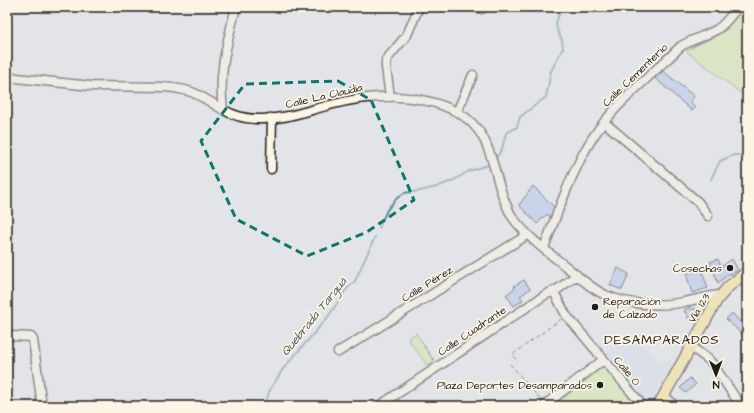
<svg xmlns="http://www.w3.org/2000/svg" width="754" height="413" viewBox="0 0 754 413" font-family="'Architects Daughter',sans-serif">
  <style>
    .built { fill: #d2d9e8 }
    .green { fill: #cde69c; stroke: #74815c }
    .lines { fill: none; stroke-linecap: round; stroke-linejoin: round }
    .stream { stroke: #608b9b; stroke-width: 2 }
    .building { fill: #a9beec; stroke: #1c1c1c }
    .minor-casing { stroke: #1c1c1c; stroke-width: 11 }
    .major-casing { stroke: #1c1c1c; stroke-width: 13 }
    .path { stroke: #1c1c1c; stroke-width: 1; stroke-dasharray: 4 3; stroke-linecap: butt }
    .minor { stroke: #fcf5e5; stroke-width: 8 }
    .major { stroke: #fbe180; stroke-width: 10 }
    .marked { fill: none; stroke: #0f766e; stroke-width: 3; stroke-dasharray: 8 5; stroke-linejoin: round }
    .poi-dot { fill: #1c1c1c; stroke: #fcf5e5; stroke-width: 1.5 }
    .labels { text-anchor: middle; dominant-baseline: central; stroke-width: 3.5; stroke-linejoin: round; paint-order: stroke }
    .street-label { font-size: 11px; fill: #1c1c1c; stroke: #fcf5e5 }
    .poi-label { font-size: 11px; fill: #1c1c1c; stroke: #fcf5e5; text-anchor: end }
    .water-label { font-size: 12px; font-style: italic; fill: #3e545b; stroke: #fcf5e5 }
    .quarter-label { font-size: 13px; letter-spacing: 1px; fill: #1c1c1c; stroke: #fcf5e5 }
  </style>
  <rect width="100%" height="100%" fill="#e3e4e7"/>
  <filter id="ink" filterUnits="userSpaceOnUse"><feTurbulence type="fractalNoise" baseFrequency=".025" numOctaves="2"/><feDisplacementMap in="SourceGraphic" scale="8" xChannelSelector="R" yChannelSelector="G"/><feConvolveMatrix kernelMatrix="1 2 1 2 8 2 1 2 1" color-interpolation-filters="sRGB"/></filter>
  <g filter="url(#ink)">
    <path class="built" d="M625 338 628 343 641 339 658 362 667 359 673 363 650 403 645 402 604 354Z"/>
    <path class="green" d="M744 7H747V98L686 51 728 29V26Z
      M416 333 434 361 427 365 408 339Z
      M604 366 638 406H558L556 404Z"/>
    <g class="lines">
      <path class="stream" d="M496 158 502 149 506 133 517 127 520 117 546 97 551 71 563 48 562 40 557 30 556 22 562 7
        M711 179 720 161 734 155H747
        M379 228 387 210 396 199 404 193 420 191 437 187 454 180 469 171 488 165
        M264 406 270 390 283 369 328 317 345 291 355 281 375 237"/>
    </g>
    <path class="building" d="M663 71 694 96 690 102 696 107 692 111 655 78Z
      M533 186 554 207 550 217 547 214 537 224 519 205Z
      M718 259 721 267 732 259 738 270 731 275 730 273 718 283 710 262Z
      M618 268 629 274 622 290 610 285Z
      M701 269 708 288 692 293 686 274Z
      M524 280 530 289 520 296 523 300 514 306 506 295 515 288 514 286Z
      M690 307 691 310 695 308 699 316 690 321 684 310Z
      M732 313 747 329V339L726 319Z
      M690 378 696 384 686 393 680 388Z"/>
    <g class="lines">
      <defs>
        <path id="minor" d="M475 7 482 9
          M7 77 91 86 165 87C175 88 185 89 194 93 218 104 229 119 258 119 283 120 306 111 330 105 370 94 419 92 457 112 489 129 491 160 501 191 504 200 508 210 513 218 528 238 549 253 568 268 580 278 593 290 608 296 620 301 632 303 644 304 657 305 671 305 684 302 696 300 708 296 720 295
          M390 97 386 67V60L407 35 419 7
          M223 110C218 72 227 44 236 7
          M457 112 473 75
          M604 122 698 202 708 216
          M271 169 272 118
          M544 248C557 214 569 179 587 147 606 113 636 89 663 63 669 58 675 52 681 46 692 40 704 36 716 30 725 25 731 15 738 7
          M554 292 566 315 643 406
          M12 336 31 337 33 340 42 406
          M690 346 709 360 714 366 741 406
          M338 352C400 315 460 276 521 239L527 234
          M664 396 671 402 674 406
          M546 404 603 360
          M379 406 545 295 558 289 577 275"/>
        <path id="major" d="M658 406 717 300 728 287 747 272"/>
      </defs>
      <use href="#minor" class="minor-casing"/>
      <use href="#major" class="major-casing"/>
      <path class="path" d="M424 346 434 360
        M516 359 512 355 561 319
        M510 364 541 400"/>
      <use href="#minor" class="minor"/>
      <use href="#major" class="major"/>
    </g>
  </g>
  <path d="M0 0H754V413H0ZM338 81 371 100 414 200 367 232 307 256 236 219 201 141 245 84Z" fill="#e3e4e7" fill-opacity=".55" fill-rule="evenodd"/>
  <path class="marked" d="M338 81 371 100 414 200 367 232 307 256 236 219 201 141 245 84Z"/>
  <g class="poi-dot">
    <circle cx="730" cy="268" r="4"/>
    <circle cx="595" cy="307" r="4"/>
    <circle cx="600" cy="385" r="4"/>
  </g>
  <g class="labels">
    <g class="street-label">
      <text transform="translate(635 75) rotate(-44)">Calle Cementerio</text>
      <text transform="translate(324 96) rotate(-13)">Calle La Claudia</text>
      <text transform="translate(427 284) rotate(-32)">Calle Pérez</text>
      <text transform="translate(699 308) rotate(-59)">Vía 123</text>
      <text transform="translate(472 331) rotate(-34)">Calle Cuadrante</text>
      <text transform="translate(627 371) rotate(50)">Calle 0</text>
    </g>
    <g class="poi-label">
      <text x="722" y="268">Cosechas</text>
      <text x="603" y="301" text-anchor="start">Reparación<tspan x="603" dy="13">de Calzado</tspan></text>
      <text x="592" y="385">Plaza Deportes Desamparados</text>
    </g>
    <g class="water-label">
      <text transform="translate(314 317) rotate(-51)">Quebrada Targuá</text>
    </g>
    <g class="quarter-label">
      <text x="662" y="340">DESAMPARADOS</text>
    </g>
  </g>
  <rect width="754" height="413" fill="none" stroke="#fcf5e5" stroke-width="24"/>
  <rect x="12" y="12" width="730" height="389" fill="none" stroke="#1c1c1c" stroke-width="1.5" filter="url(#ink)"/>
  <g transform="translate(716 375) rotate(179)" stroke="#fcf5e5" stroke-width="3" paint-order="stroke">
  <path d="M0-3L7 15L0 10L-7 15Z" fill="#1c1c1c"/>
  <text y="-6" font-size="11" font-weight="bold" text-anchor="middle" fill="#1c1c1c">N</text>
  </g>
</svg>
